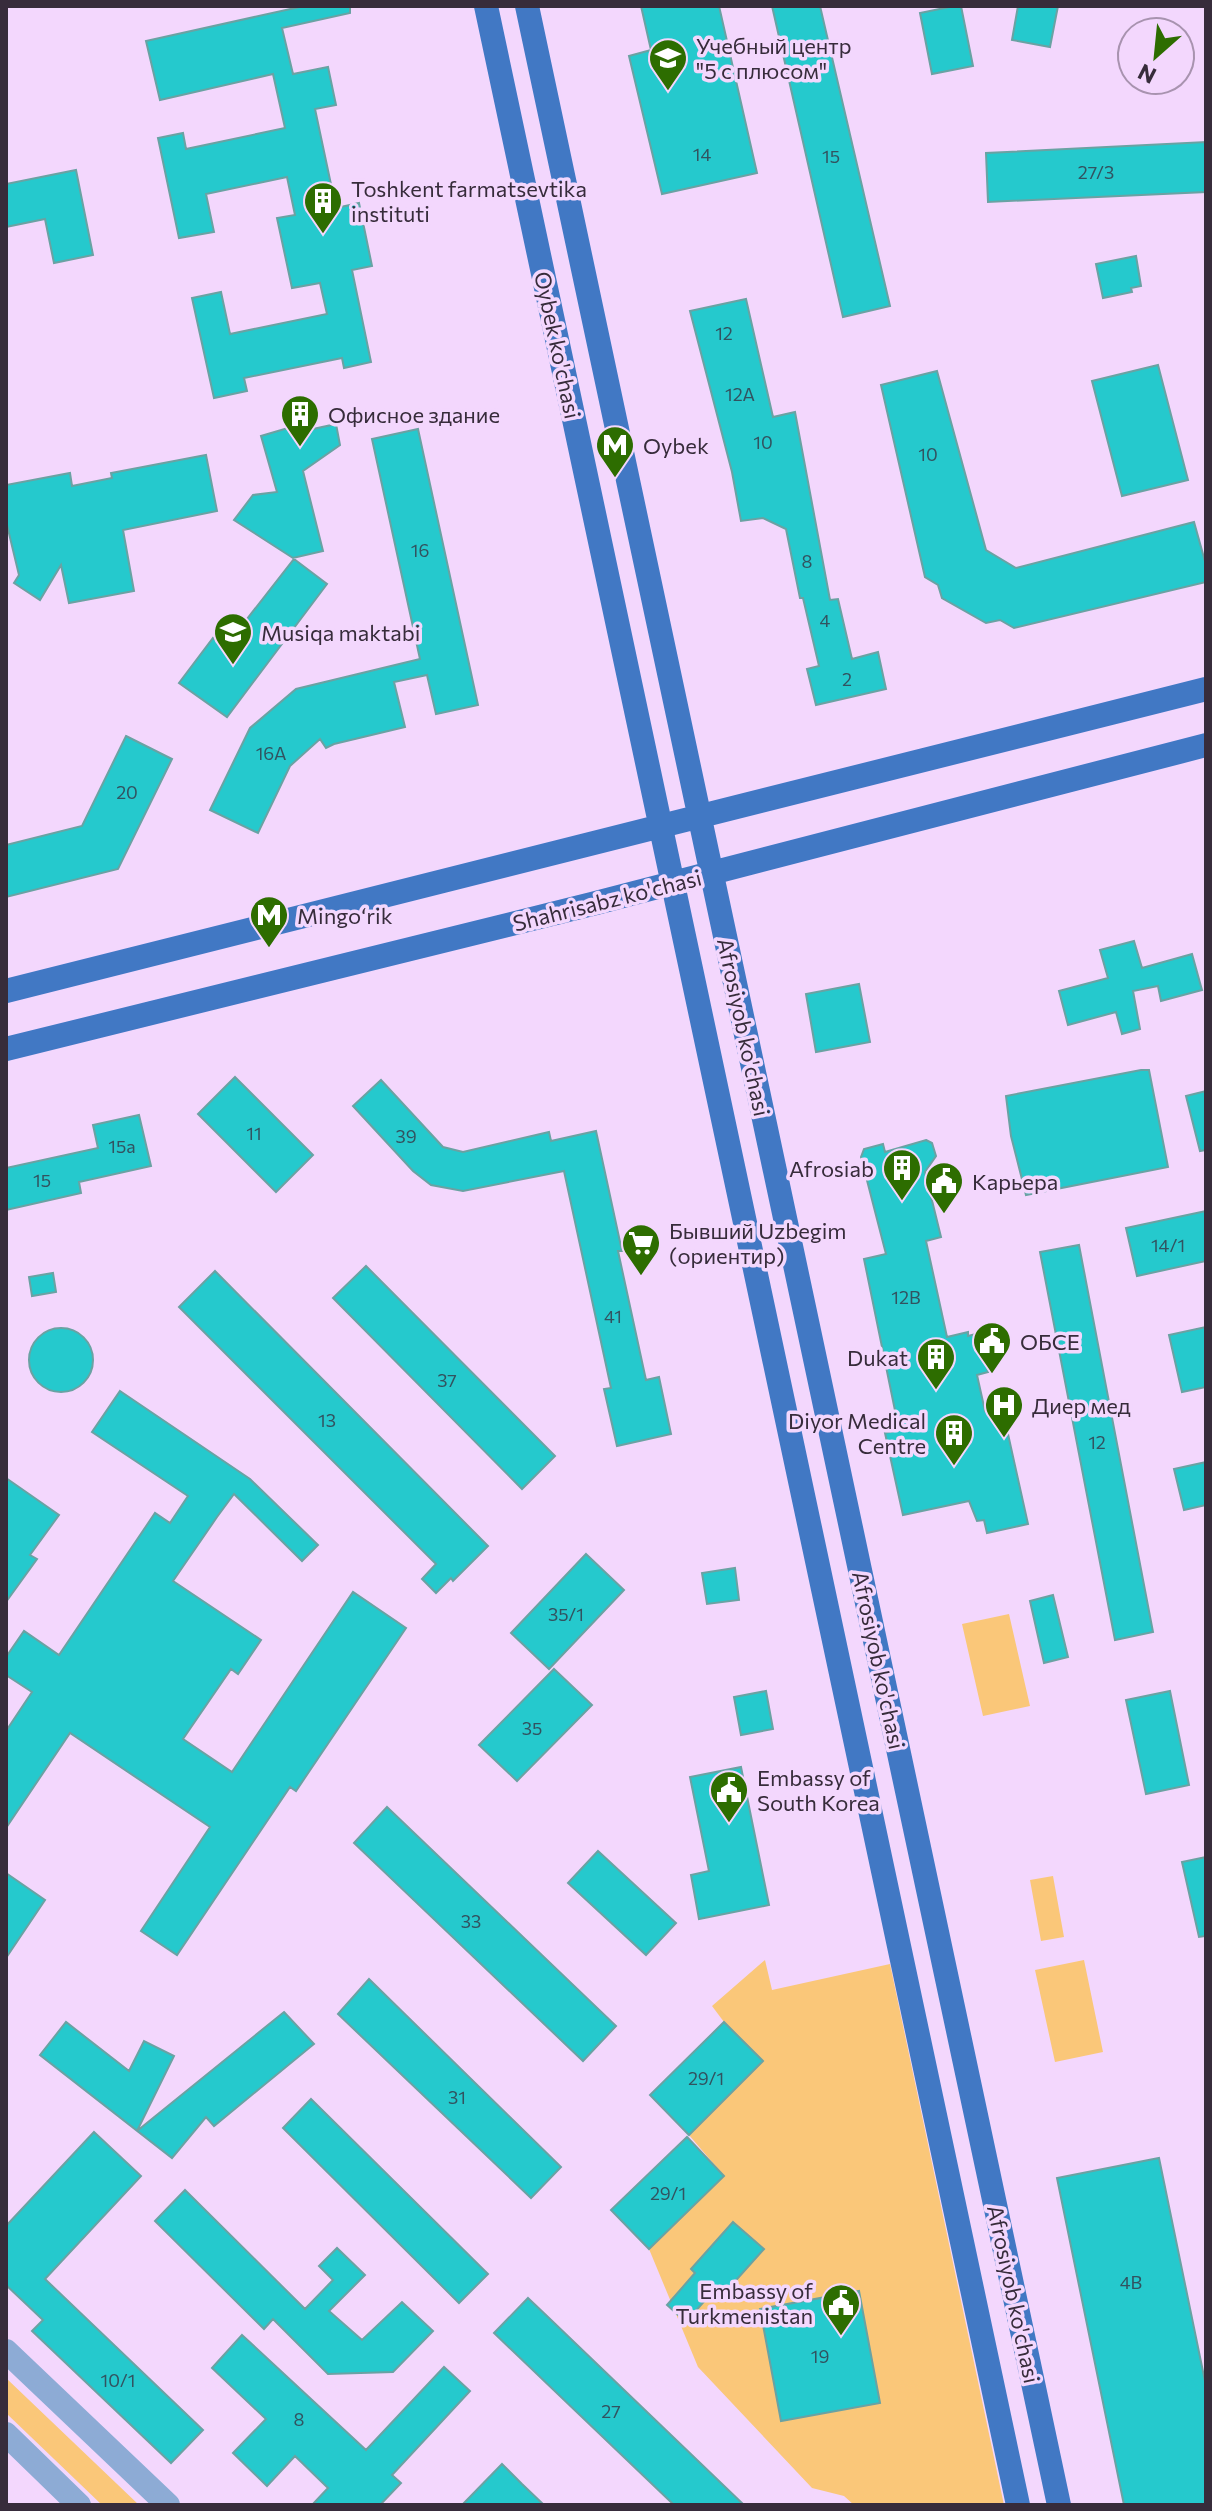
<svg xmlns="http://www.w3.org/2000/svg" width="1212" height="2511" viewBox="0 0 1212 2511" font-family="Commissioner,sans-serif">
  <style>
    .green { fill: #fac779 }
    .building { fill: #25c9cd; stroke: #6aa2a3; stroke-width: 2 }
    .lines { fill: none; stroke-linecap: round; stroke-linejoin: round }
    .minor { stroke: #8dabd5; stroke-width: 24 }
    .major { stroke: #4178c4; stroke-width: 24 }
    .labels { text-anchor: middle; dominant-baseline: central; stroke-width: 7; stroke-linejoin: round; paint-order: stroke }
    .number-label { font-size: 18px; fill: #325360 }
    .poi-label { font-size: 22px; fill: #372c3b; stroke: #f3d7fd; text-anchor: start }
    .street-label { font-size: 22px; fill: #372c3b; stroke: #f3d7fd }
  </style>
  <rect width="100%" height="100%" fill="#f3d7fd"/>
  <path class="green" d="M1009 1614 1030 1706 983 1716 962 1624Z
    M1053 1876 1064 1937 1041 1941 1030 1880Z
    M765 1960 772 1990 890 1964 1004 2505H854L844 2496 812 2488 698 2367 649 2249 724 2176 689 2135 724 2022 712 2006Z
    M1084 1960 1103 2052 1055 2062 1035 1970Z
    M6 2378 139 2505H102L6 2413Z"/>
  <path class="building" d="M304 6H350V13L282 28 293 74 328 67 336 105 315 109 336 208 359 203 372 266 352 270 371 362 344 368 342 358 244 378 247 391 214 398 192 298 221 292 230 334 327 314 320 283 292 288 277 218 295 215 287 177 206 194 214 232 179 238 158 138 183 133 186 149 285 128 273 74 160 100 146 41Z
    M641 6H719L757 173 662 194 629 56 651 50Z
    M772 6H820L890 306 843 317Z
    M954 6H961L973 66 932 74 920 13Z
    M1018 6H1058L1050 47 1012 40Z
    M1206 142V192L988 202 986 153Z
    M76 170 93 255 54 263 45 219 6 227V184Z
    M1136 256 1141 286 1131 288 1132 292 1103 298 1096 264Z
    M746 299 773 417 795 412 830 600 838 599 852 659 878 652 886 689 816 705 807 669 819 666 803 598H800L786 529 763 518 741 521 732 472 690 311Z
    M1158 365 1188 480 1122 496 1092 381Z
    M937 371 986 550 1016 568 1194 522 1206 565V582L1014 628 1000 620 986 623 942 598 938 585 925 577 881 385Z
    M336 424 340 445 303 471 323 551 293 558 234 520 253 495 277 492 261 436 288 428 290 434Z
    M418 429 478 705 436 714 427 675 394 682 405 727 334 744 326 748 320 739 290 766 258 833 210 810 250 728 296 689 420 659 372 439Z
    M206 455 217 511 123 530 134 591 69 603 61 565 40 600 14 583 19 575 6 521V485L70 473 72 486 112 478 111 473Z
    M294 559 327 584 227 717 179 683 213 638 225 647Z
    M126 736 172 759 118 869 6 897V845L82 826Z
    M1134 941 1142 968 1192 954 1202 990 1161 1001 1158 986 1133 991 1140 1029 1122 1034 1116 1012 1068 1025 1059 991 1108 978 1100 950Z
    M859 984 870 1042 816 1052 806 994Z
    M1141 1070H1149L1168 1167 1026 1195 1011 1136 1006 1096Z
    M235 1077 313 1155 276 1192 198 1114Z
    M381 1080 443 1147 463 1152 549 1132 551 1141 596 1131 622 1251H618L646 1380 659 1377 671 1434 617 1446 604 1389 611 1388 564 1171 463 1191 431 1185 413 1171 353 1106Z
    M1206 1091V1150L1200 1151 1186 1096Z
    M139 1115 151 1166 79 1182 81 1193 6 1210V1168L98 1148 93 1125Z
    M926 1140 932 1143 936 1156 925 1172 941 1237 926 1241 947 1337 968 1332V1336L980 1333 988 1372 977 1375 985 1411 1002 1407 1028 1524 987 1533 984 1520 977 1521 969 1501 903 1515 885 1433 899 1430 864 1259 886 1254 861 1157 864 1149 883 1144 885 1152Z
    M1206 1211V1261L1137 1276 1126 1228Z
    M1079 1245 1153 1632 1115 1640 1040 1252Z
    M366 1266 555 1456 522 1489 333 1298Z
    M215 1271 488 1546 453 1581 451 1578 436 1593 422 1579 436 1564 179 1307Z
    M53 1273 56 1292 32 1296 29 1277Z
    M1206 1327V1387L1182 1392 1169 1335Z
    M29 1360a32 32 0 1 1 64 0a32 32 0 1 1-64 0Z
    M120 1391 250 1479 318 1545 302 1561 234 1494 217 1517 173 1581 261 1640 238 1674 231 1669 183 1739 232 1772 353 1592 406 1628 296 1791 290 1787 177 1955 141 1931 210 1827 70 1733 6 1828V1731L32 1692 6 1675V1657L24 1631 59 1655 155 1513 170 1523 188 1496 92 1432Z
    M1206 1462V1505L1184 1510 1174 1469Z
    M6 1478 59 1515 30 1555 37 1559 6 1602Z
    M586 1554 624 1590 549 1669 511 1633Z
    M735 1568 739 1600 707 1604 702 1573Z
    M1053 1595 1068 1657 1044 1663 1030 1601Z
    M554 1669 592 1705 517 1781 479 1745Z
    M766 1691 773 1729 741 1735 734 1697Z
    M1170 1691 1189 1785 1146 1794 1126 1700Z
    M741 1767 769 1905 699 1919 691 1875 709 1871 690 1777Z
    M387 1807 616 2026 583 2061 354 1843Z
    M598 1851 676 1923 646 1955 568 1883Z
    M1206 1857V1936L1199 1937 1182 1862Z
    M6 1873 45 1900 6 1958Z
    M369 1979 561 2167 531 2198 338 2014Z
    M284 2012 314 2044 214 2126 206 2117 172 2158 40 2055 66 2022 129 2071 144 2041 174 2056 137 2131Z
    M724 2022 763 2061 689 2135 650 2095Z
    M311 2099 488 2274 459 2303 283 2128Z
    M94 2132 141 2176 45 2279 203 2430 171 2463 32 2331 43 2320 6 2285V2226Z
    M687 2137 724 2176 649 2249 611 2210Z
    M1159 2158 1206 2386V2505H1124L1057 2178Z
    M185 2190 305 2309 333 2280 319 2266 337 2248 365 2275 329 2311 362 2340 402 2302 433 2331 393 2372 328 2374 273 2319 264 2329 155 2221Z
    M733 2222 764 2249 721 2297 714 2290 686 2322 667 2305 695 2273 691 2269Z
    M859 2291 880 2403 781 2421 760 2309Z
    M528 2298 548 2317 744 2505H674L494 2333Z
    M242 2335 366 2450 444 2367 470 2391 392 2475 401 2483 380 2505H312L328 2488 295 2456 267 2486 233 2453 266 2419 212 2368Z
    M502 2464 522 2484 544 2505H462Z"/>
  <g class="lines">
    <path class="minor" d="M6 2351 168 2505
      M6 2434 79 2505"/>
    <path class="major" d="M486 6 1018 2505
      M527 6 1059 2505
      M6 991 1206 689
      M6 1049 592 904 1206 745"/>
  </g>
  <defs>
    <symbol id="school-pin" viewBox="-11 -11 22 30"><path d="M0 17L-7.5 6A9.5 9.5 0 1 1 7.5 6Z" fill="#2d6d00" stroke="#f3d7fd"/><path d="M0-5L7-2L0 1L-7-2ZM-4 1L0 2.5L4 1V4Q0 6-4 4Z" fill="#fff"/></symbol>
    <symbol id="building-pin" viewBox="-11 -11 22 30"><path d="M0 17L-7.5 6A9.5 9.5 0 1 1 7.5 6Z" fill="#2d6d00" stroke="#f3d7fd"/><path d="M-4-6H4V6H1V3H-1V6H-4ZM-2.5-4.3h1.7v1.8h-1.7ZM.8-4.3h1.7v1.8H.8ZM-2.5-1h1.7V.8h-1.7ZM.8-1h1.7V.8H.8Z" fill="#fff"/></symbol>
    <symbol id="metro-pin" viewBox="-11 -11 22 30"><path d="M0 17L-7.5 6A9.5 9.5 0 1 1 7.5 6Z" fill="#2d6d00" stroke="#f3d7fd"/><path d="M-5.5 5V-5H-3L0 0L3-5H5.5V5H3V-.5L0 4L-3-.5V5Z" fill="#fff"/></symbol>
    <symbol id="civic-pin" viewBox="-11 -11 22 30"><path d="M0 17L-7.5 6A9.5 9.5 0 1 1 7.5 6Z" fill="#2d6d00" stroke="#f3d7fd"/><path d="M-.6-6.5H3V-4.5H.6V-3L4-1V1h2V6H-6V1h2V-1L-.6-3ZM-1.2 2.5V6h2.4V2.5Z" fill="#fff"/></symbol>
    <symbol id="supermarket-pin" viewBox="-11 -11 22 30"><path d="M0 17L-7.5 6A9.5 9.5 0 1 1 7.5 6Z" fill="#2d6d00" stroke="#f3d7fd"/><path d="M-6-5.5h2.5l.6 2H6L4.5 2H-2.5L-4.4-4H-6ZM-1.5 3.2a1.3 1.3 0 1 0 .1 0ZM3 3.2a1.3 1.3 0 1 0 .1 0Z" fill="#fff"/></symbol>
    <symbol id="hospital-pin" viewBox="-11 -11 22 30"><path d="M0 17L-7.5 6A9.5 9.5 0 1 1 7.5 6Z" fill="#2d6d00" stroke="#f3d7fd"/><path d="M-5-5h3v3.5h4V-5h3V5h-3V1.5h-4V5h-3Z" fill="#fff"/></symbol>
  </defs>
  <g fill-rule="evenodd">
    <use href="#school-pin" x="646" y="36" width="44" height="60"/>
    <use href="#building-pin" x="301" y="179" width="44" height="60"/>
    <use href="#building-pin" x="278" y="392" width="44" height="60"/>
    <use href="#metro-pin" x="593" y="423" width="44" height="60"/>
    <use href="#school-pin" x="211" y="610" width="44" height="60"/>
    <use href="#metro-pin" x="247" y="893" width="44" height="60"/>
    <use href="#building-pin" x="880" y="1146" width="44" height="60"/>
    <use href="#civic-pin" x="922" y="1159" width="44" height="60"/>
    <use href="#supermarket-pin" x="619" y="1221" width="44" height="60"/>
    <use href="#civic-pin" x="970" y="1319" width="44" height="60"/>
    <use href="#building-pin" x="914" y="1335" width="44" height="60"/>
    <use href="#hospital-pin" x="982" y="1383" width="44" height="60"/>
    <use href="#building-pin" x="932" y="1411" width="44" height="60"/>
    <use href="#civic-pin" x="707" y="1768" width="44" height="60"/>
    <use href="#civic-pin" x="819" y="2281" width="44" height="60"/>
  </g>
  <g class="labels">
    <g class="number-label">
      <text x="702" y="154">14</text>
      <text x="831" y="156">15</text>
      <text x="1096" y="172">27/3</text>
      <text x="724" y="333">12</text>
      <text x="740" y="394">12A</text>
      <text x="763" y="442">10</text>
      <text x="928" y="454">10</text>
      <text x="420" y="550">16</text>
      <text x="807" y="561">8</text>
      <text x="825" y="620">4</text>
      <text x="847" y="679">2</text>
      <text x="271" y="753">16A</text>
      <text x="127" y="792">20</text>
      <text x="254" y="1133">11</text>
      <text x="406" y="1136">39</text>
      <text x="122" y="1146">15a</text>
      <text x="42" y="1180">15</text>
      <text x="1168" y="1245">14/1</text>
      <text x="906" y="1297">12B</text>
      <text x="613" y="1316">41</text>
      <text x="447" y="1380">37</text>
      <text x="327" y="1420">13</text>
      <text x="1097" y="1442">12</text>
      <text x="566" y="1614">35/1</text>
      <text x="532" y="1728">35</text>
      <text x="471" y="1921">33</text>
      <text x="706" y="2078">29/1</text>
      <text x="457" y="2097">31</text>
      <text x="668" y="2193">29/1</text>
      <text x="1131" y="2282">4B</text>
      <text x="820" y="2356">19</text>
      <text x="118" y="2380">10/1</text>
      <text x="611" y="2411">27</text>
      <text x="299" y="2419">8</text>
    </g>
    <g class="poi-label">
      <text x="696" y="45">Учебный центр<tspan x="696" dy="25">"5 с плюсом"</tspan></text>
      <text x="351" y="188">Toshkent farmatsevtika<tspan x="351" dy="25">instituti</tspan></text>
      <text x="328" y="414">Офисное здание</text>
      <text x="643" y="445">Oybek</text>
      <text x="261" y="632">Musiqa maktabi</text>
      <text x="297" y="915">Mingoʻrik</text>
      <text x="874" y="1168" text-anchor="end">Afrosiab</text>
      <text x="972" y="1181">Карьера</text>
      <text x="669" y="1230">Бывший Uzbegim<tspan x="669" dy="25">(ориентир)</tspan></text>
      <text x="1020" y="1341">ОБСЕ</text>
      <text x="908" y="1357" text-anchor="end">Dukat</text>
      <text x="1032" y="1405">Диер мед</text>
      <text x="926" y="1420" text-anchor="end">Diyor Medical<tspan x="926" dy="25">Centre</tspan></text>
      <text x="757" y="1777">Embassy of<tspan x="757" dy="25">South Korea</tspan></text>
      <text x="813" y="2290" text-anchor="end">Embassy of<tspan x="813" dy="25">Turkmenistan</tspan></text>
    </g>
    <g class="street-label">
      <text transform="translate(558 345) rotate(78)">Oybek ko'chasi</text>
      <text transform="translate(607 900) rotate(-14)">Shahrisabz ko'chasi</text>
      <text transform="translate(744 1027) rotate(78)">Afrosiyob ko'chasi</text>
      <text transform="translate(879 1660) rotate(78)">Afrosiyob ko'chasi</text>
      <text transform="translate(1014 2294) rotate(78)">Afrosiyob ko'chasi</text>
    </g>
  </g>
  <rect width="1212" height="2511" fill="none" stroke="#372c3b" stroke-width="16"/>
  <g transform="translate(1156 56) rotate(207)"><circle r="38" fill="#f3d7fd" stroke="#a893af" stroke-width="2"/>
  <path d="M0-6L14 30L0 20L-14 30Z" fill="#2d6d00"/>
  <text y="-12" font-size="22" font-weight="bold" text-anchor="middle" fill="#372c3b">N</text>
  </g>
</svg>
